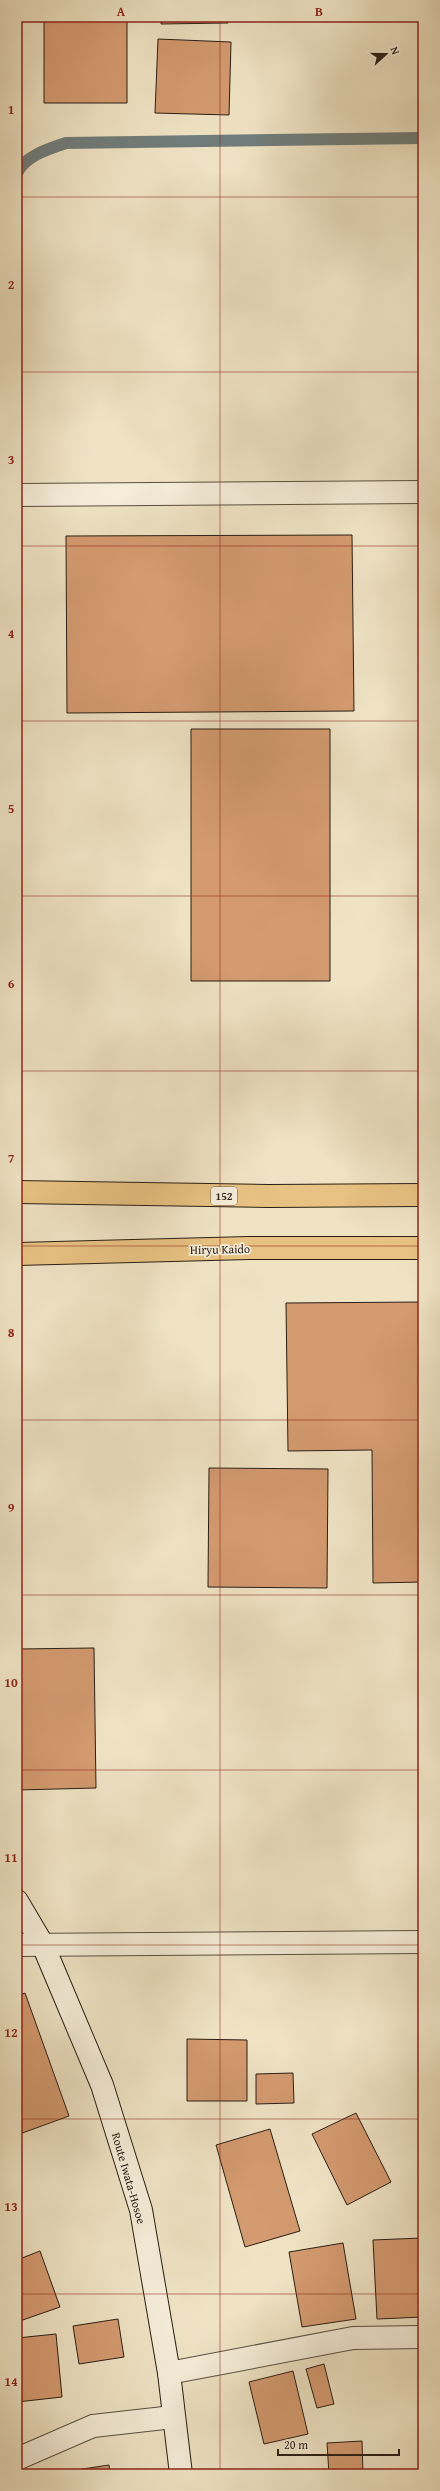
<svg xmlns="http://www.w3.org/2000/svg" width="440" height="2491" viewBox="0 0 440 2491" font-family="'Gentium Book Plus',serif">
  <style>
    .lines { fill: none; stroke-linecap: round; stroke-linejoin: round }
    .stream { stroke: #707d7b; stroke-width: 12 }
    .building { fill: #d49a70; stroke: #291f15 }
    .minor-casing { stroke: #5a5041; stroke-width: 24 }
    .secondary-casing { stroke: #291f15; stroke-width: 24 }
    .trunk-casing { stroke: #291f15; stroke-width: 24 }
    .minor { stroke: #f5edd9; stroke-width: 22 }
    .secondary { stroke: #f5edd9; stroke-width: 22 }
    .trunk { stroke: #e8c282; stroke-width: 22 }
    .grid { fill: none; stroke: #8f2418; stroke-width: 1; stroke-opacity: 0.55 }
    .labels { text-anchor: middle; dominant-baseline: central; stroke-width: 3.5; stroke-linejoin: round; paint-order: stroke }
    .shield { fill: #f5edd9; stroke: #665d50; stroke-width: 1 }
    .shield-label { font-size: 11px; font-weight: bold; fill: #291f15 }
    .street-label { font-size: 12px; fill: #291f15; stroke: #f5edd9 }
    .neatline { fill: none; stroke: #8f2418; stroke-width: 1.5 }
    .grid-label { font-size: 13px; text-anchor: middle; font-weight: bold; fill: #8f2418 }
  </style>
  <rect width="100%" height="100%" fill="#efe3c4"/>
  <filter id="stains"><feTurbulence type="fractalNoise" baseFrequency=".005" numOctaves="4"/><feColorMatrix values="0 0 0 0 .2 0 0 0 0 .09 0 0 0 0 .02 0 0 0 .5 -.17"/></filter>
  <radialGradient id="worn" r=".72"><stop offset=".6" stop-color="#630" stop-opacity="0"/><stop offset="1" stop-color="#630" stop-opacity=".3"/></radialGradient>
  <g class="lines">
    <path class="stream" d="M17 173C25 156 48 149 66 143L423 138"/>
  </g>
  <path class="building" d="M44 17H127V103H44Z
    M161 17H228V23L161 24Z
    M158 39 231 42 229 115 155 113Z
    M352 535 354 711 67 713 66 536Z
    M191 729H330V981H191Z
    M423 1302V1582L373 1583 372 1450 288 1451 286 1303Z
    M209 1468 328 1469 327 1588 208 1587Z
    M94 1648 96 1788 17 1790V1649Z
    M25 1993 69 2116 17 2135V1996Z
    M187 2039 247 2040V2101H187Z
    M293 2073 294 2103 256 2104V2074Z
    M356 2113 391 2182 347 2205 312 2134Z
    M270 2129 300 2231 245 2247 216 2145Z
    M422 2238 423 2317 377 2319 373 2240Z
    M343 2243 356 2319 302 2327 289 2252Z
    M40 2251 60 2307 17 2322V2260Z
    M118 2319 124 2357 79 2364 73 2326Z
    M56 2334 62 2397 17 2402V2338Z
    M324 2364 334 2404 317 2408 306 2369Z
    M293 2371 308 2434 264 2444 249 2382Z
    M421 2377H423V2450H419Z
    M362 2441 363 2474H329L327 2443Z
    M109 2465 110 2474H56V2473Z"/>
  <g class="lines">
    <defs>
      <path id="minor" d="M17 495 423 492
        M17 1945 423 1942
        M169 2373 353 2338 423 2337
        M17 2459 93 2426 173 2417"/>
      <path id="secondary" d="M17 1901 43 1945 102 2085 141 2210 169 2373 181 2474"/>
      <path id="trunk" d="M17 1192 268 1196 423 1195
        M17 1254 249 1248H423"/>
    </defs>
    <use href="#minor" class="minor-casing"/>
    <use href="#secondary" class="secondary-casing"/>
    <use href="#trunk" class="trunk-casing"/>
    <use href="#minor" class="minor"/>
    <use href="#secondary" class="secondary"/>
    <use href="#trunk" class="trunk"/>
  </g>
  <path class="grid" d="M220 17V2474M17 197H423M17 372H423M17 546H423M17 721H423M17 896H423M17 1071H423M17 1246H423M17 1420H423M17 1595H423M17 1770H423M17 1945H423M17 2119H423M17 2294H423"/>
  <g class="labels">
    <rect class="shield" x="211" y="1187" width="26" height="18" rx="3"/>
    <g class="shield-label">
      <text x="224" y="1196">152</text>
    </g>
    <g class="street-label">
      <text transform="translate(220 1249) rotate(-1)">Hiryu Kaido</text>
      <text transform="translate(129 2178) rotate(74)">Route Iwata-Hosoe</text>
    </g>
  </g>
  <rect width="440" height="2491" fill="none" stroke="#efe3c4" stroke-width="44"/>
  <g transform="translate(386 54) rotate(69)" stroke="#f5edd9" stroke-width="3" paint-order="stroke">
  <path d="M0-3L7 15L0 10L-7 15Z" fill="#291f15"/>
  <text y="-6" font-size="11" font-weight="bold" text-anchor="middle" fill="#291f15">N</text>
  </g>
  <path d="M278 2449v6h121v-6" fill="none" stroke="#291f15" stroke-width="2"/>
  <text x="284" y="2449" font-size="12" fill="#291f15" stroke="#f5edd9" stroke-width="3" paint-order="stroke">20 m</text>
  <rect x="22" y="22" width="396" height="2447" class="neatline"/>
  <g class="grid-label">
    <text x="121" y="16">A</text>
    <text x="319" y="16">B</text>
    <text x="11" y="114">1</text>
    <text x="11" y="289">2</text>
    <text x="11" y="464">3</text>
    <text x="11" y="638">4</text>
    <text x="11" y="813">5</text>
    <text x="11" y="988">6</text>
    <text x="11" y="1163">7</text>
    <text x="11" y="1337">8</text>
    <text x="11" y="1512">9</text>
    <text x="11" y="1687">10</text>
    <text x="11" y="1862">11</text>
    <text x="11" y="2037">12</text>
    <text x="11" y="2211">13</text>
    <text x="11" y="2386">14</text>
  </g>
  <rect width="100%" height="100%" filter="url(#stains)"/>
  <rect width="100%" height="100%" fill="url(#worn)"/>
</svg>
